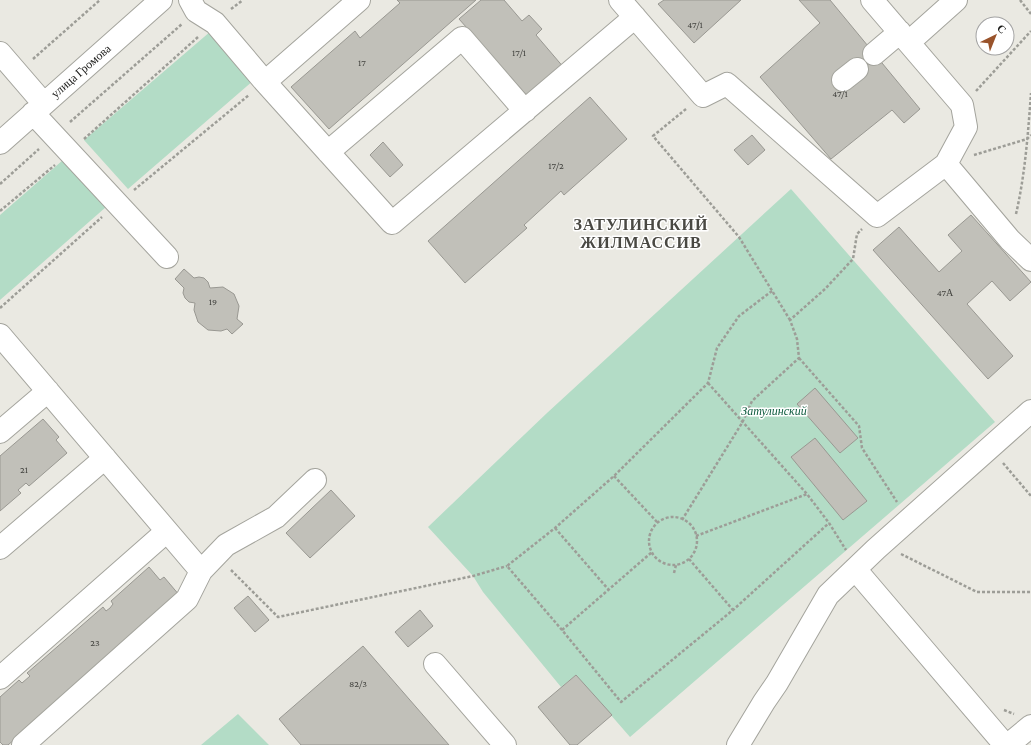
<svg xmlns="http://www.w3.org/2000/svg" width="1031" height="745" viewBox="0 0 1031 745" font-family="'Crimson Pro',serif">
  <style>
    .green { fill: #b3dcc6 }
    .building { fill: #c1c0b9; stroke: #999892 }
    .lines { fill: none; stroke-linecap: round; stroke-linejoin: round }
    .minor-casing { stroke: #a4a49d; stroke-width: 24 }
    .path { stroke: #9d9d97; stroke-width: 2.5; stroke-dasharray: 3 2; stroke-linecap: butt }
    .minor { stroke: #fff; stroke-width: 22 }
    .labels { text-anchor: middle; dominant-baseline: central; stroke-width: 3; stroke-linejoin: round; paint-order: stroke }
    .number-label { font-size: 10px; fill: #444440 }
    .street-label { font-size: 12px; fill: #1a1a18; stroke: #fff }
    .park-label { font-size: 12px; font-style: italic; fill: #115d40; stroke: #fff }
    .district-label { font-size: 16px; font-weight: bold; letter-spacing: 1px; fill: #494842; stroke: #fff }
  </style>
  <rect width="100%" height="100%" fill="#eae9e2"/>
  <path class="green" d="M211 31 254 80 128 189 84 140Z
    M63 160 106 207 0 300V215Z
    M791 189 995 422 630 737 576 675 561 687 483 592 473 576 428 527 547 413Z
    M238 714 269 745H201Z"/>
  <path class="building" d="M397 0H476L329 129 291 87 355 31 360 38 400 3Z
    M481 0H504L522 21 529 15 542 29 536 35 565 69 530 99 459 19Z
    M664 0H741L694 43 658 4Z
    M799 0H830L920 109 904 123 892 110 831 159 760 77 820 23Z
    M590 97 627 139 564 195 561 191 524 225 527 228 465 283 428 241Z
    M752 135 765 150 748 165 734 150Z
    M383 142 403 165 390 177 370 155Z
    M971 215 1031 282 1010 301 992 281 967 304 1013 356 988 379 873 250 899 227 939 272 962 251 948 235Z
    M184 269 194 278 199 277 204 278 208 282 210 288 223 287 234 294 239 306 237 319 243 324 232 334 227 329 221 331 208 330 198 322 194 310 195 303 189 302 185 298 183 293 184 288 175 279Z
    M815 388 858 438 840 453 797 404Z
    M43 419 59 437 56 440 67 453 29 486 26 483 18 490 21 493 0 511V456Z
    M815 438 867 501 843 520 791 457Z
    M331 490 355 516 310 558 286 533Z
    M149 567 160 580 164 577 180 596 8 745H3L0 742V697L19 680 22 683 30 676 27 673 103 607 106 611 110 608 113 604 111 601Z
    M248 596 269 620 255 632 234 608Z
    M420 610 433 626 408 647 395 632Z
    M363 646 449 745H301L279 719Z
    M576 675 612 715 577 745H570L538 707Z"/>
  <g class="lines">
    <defs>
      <path id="minor" d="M190 0 196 11 215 23 265 82 359 0
        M620 0 703 96 727 84 877 216 946 164
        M872 0 962 105 966 127 946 164 1010 240 1031 260
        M909 42 956 0
        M0 53 44 104
        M874 54 900 32
        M843 80 857 69
        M265 82 392 223 635 17
        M33 113 167 257
        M0 143 161 0
        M328 152 462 38 525 111
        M0 335 201 571
        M0 432 48 391
        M0 548 105 458
        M855 569 1005 745
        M435 664 505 745
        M0 678 167 531
        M23 745 187 599 201 571 226 545 276 517 315 480
        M738 745 764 702 777 683 828 595 876 549 1031 411
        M1008 745 1031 726"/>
    </defs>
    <use href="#minor" class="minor-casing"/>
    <path class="path" d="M1020 0 1031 14
      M231 9 243 0
      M33 59 100 0
      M976 91 1031 31
      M686 109 653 136 739 237 790 320
      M70 122 182 24
      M84 139 198 37
      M974 155 1027 139 1031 135
      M0 184 39 149
      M134 190 249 95
      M0 211 55 165
      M1016 214C1025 175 1028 134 1031 93
      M772 291 739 316 717 348 708 383 614 476 555 528 507 566 562 630 621 702 733 610 829 523
      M0 308 102 217
      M799 358 859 426 862 448 897 502
      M708 383 807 494 829 523 846 550
      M1003 463 1031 496
      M614 476 658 523
      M649 541a24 24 0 1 1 48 0a24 24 0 1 1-48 0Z
      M682 520 742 423 752 401 799 358 797 339 790 320 825 289 853 259 857 234 862 229
      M555 528 608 589
      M696 536 807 494
      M901 554 977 592H1031
      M689 559 733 610
      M231 570 278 617 473 576 507 566
      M674 573 676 565
      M562 630 652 552
      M1004 710 1014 714"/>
    <use href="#minor" class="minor"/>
  </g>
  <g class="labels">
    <g class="number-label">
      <text x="695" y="24">47/1</text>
      <text x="519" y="52">17/1</text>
      <text x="362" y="62">17</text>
      <text x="840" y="93">47/1</text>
      <text x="556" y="165">17/2</text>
      <text x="945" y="292">47А</text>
      <text x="213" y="301">19</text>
      <text x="24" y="469">21</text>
      <text x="95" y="642">23</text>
      <text x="358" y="683">82/3</text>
    </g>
    <g class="street-label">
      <text transform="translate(81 71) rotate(-41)">улица Громова</text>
    </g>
    <g class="park-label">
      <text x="774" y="411">Затулинский</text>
    </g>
    <g class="district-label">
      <text x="641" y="224">ЗАТУЛИНСКИЙ<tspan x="641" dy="18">ЖИЛМАССИВ</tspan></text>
    </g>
  </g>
  <g transform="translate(995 36) rotate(43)"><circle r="19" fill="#ffffff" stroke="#a3a3a3"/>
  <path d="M0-3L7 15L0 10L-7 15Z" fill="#99532b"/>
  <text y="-6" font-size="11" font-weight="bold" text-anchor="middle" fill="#1a1a18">С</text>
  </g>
</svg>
